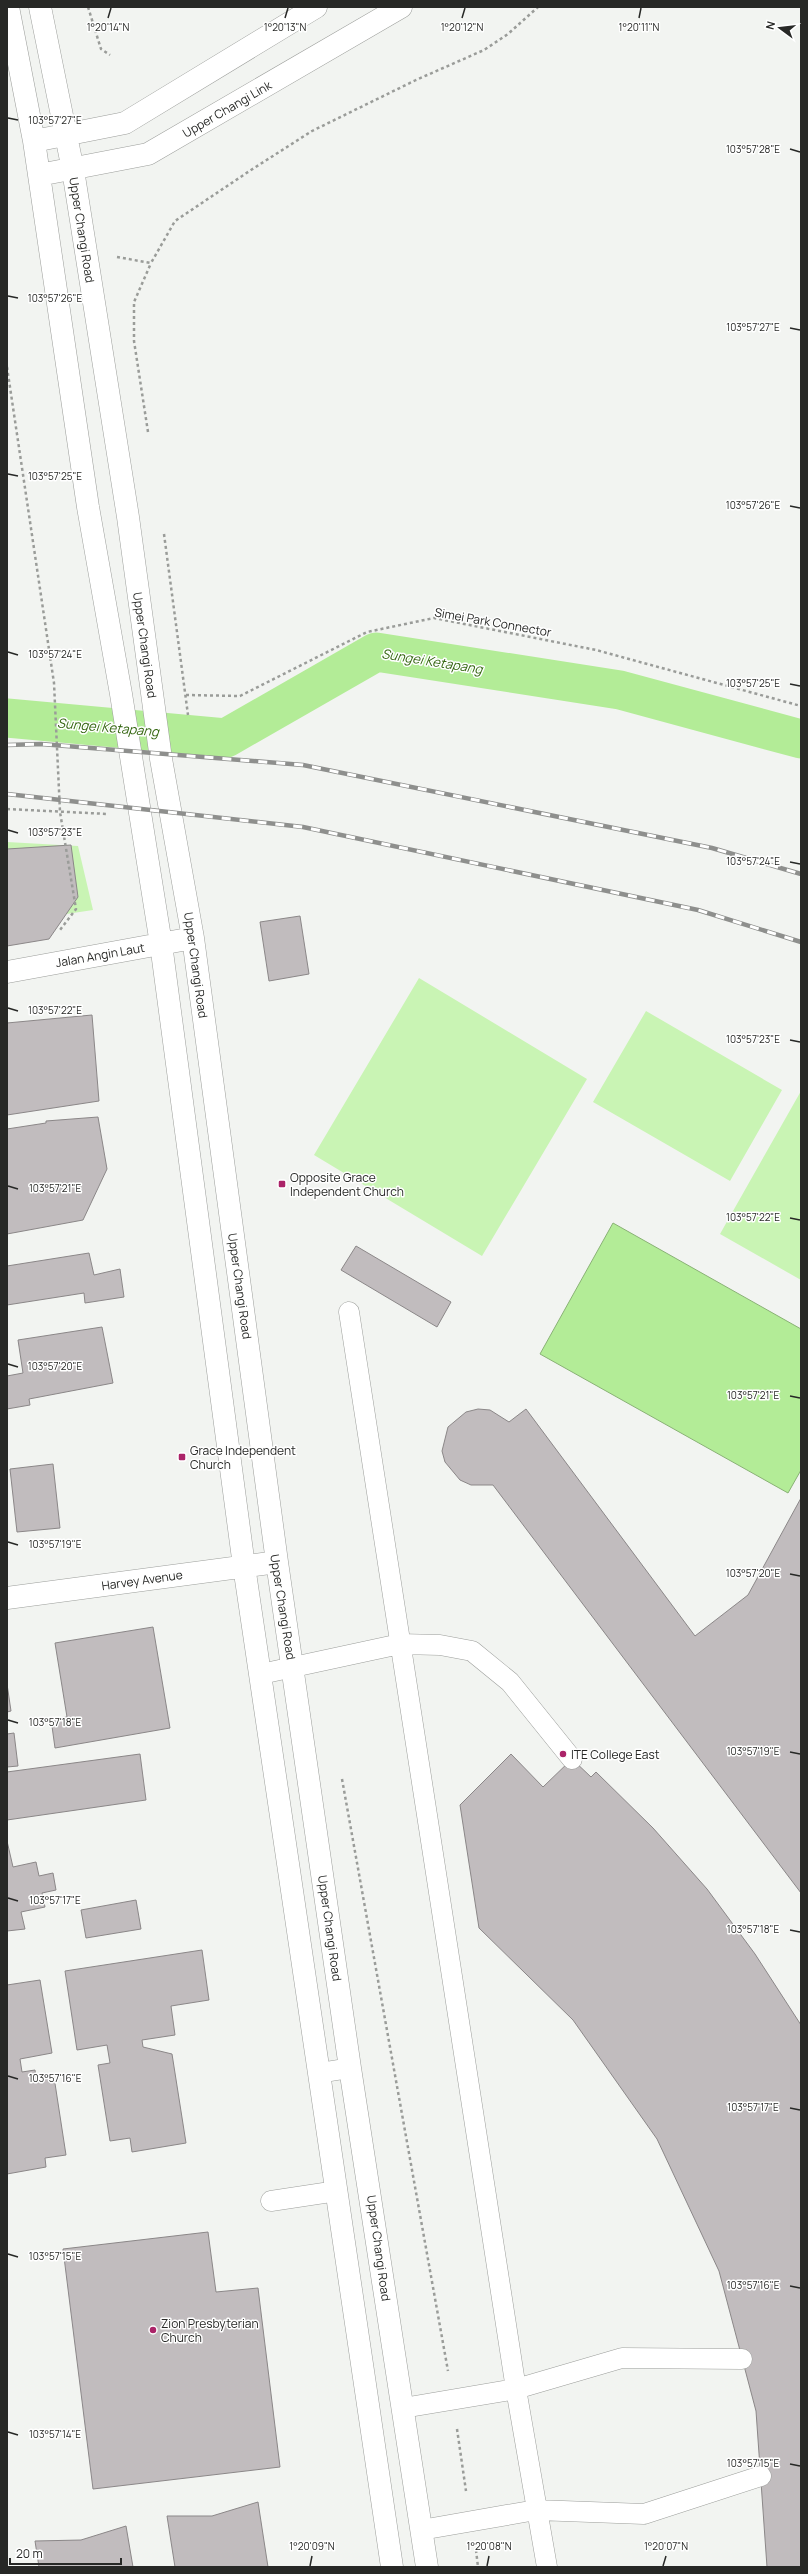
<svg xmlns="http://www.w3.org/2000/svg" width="808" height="2574" viewBox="0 0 808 2574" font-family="Manrope,sans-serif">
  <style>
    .green { fill: #c9f4b4 }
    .water { fill: #b3ec97; stroke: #89b175 }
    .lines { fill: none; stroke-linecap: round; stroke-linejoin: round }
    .canal { stroke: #b3ec97; stroke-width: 39 }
    .building { fill: #c1bcbe; stroke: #8b8788 }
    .lane-casing { stroke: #9c9e9b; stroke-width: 21 }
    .street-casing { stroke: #9c9e9b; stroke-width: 23 }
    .path { stroke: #9a9c99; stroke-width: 2.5; stroke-dasharray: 3 3; stroke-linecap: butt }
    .lane { stroke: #fff; stroke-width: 20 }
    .street { stroke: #fff; stroke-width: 22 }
    .rail-casing { stroke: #8e8f8d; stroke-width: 4.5 }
    .rail { stroke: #fff; stroke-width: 3; stroke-dasharray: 9; stroke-linecap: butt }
    .ticks { fill: none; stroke: #272826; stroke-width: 1.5 }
    .poi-dot { fill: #ab2368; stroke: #fff; stroke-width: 1.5 }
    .labels { text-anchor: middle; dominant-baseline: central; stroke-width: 3; stroke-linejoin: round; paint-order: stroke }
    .street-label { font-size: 12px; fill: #272826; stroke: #fff }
    .poi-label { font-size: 12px; fill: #272826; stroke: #fff; text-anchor: start }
    .water-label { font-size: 13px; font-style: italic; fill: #346610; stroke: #fff }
    .ticks-label { font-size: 10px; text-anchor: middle; fill: #272826; stroke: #fff; stroke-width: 3; stroke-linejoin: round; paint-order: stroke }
  </style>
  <rect width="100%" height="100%" fill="#f2f4f1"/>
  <path class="green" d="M7 842 78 846 93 910 7 923Z
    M419 978 587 1079 482 1256 314 1155Z
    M646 1011 782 1090 730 1181 593 1102Z
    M801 1091V1280L720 1234Z"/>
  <path class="water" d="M613 1223 801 1329V1470L788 1493 540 1354Z"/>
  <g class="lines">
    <path class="canal" d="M7 718 226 738 376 652 620 690 801 739"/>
  </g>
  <path class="building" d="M71 845 78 897 49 939 7 946V849Z
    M300 916 309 974 269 981 260 922Z
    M92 1015 99 1101 7 1115V1023Z
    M98 1117 107 1169 83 1220 7 1234V1129L46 1123V1121Z
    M356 1246 451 1302 437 1327 341 1270Z
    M89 1253 94 1275 120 1269 124 1297 85 1303 84 1293 7 1305V1266Z
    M102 1327 113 1383 29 1399 30 1405 7 1409V1376L23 1373 18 1340Z
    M478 1409 490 1410 509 1422 526 1409 695 1636 748 1595 801 1498V1893L493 1485H471L460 1480 445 1462 442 1451 448 1427 466 1412Z
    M53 1464 60 1528 17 1532 10 1469Z
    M153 1627 170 1728 55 1748 51 1719 67 1717 55 1643Z
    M7 1684 11 1711 7 1712Z
    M14 1733 18 1766 7 1767V1734Z
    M140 1754 146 1800 7 1820V1772Z
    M511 1754 543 1787 572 1759 591 1777 596 1772 653 1828 707 1889 755 1954 801 2025V2567H767L756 2411 719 2271 657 2139 573 2020 479 1928 460 1805Z
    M7 1841 13 1867 36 1862 39 1876 53 1873 56 1890 42 1893 45 1907 21 1912 25 1929 7 1931Z
    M136 1900 141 1929 86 1938 81 1910Z
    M202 1950 209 2000 171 2006 175 2035 142 2040 143 2047 172 2054 186 2143 132 2152 130 2138 110 2141 98 2065 110 2063 107 2045 77 2050 65 1971Z
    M40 1980 52 2053 20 2059 22 2072 35 2070 36 2080 54 2077 66 2155 45 2158 46 2167 7 2174V1985Z
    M208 2232 216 2292 258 2288 280 2467 93 2489 63 2249Z
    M258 2502 268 2567H175L167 2516H212Z
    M126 2526 133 2567H39L35 2541 81 2540Z"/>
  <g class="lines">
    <defs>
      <path id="lane" d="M349 1312 516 2389 547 2567
        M261 1674 400 1644 440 1645 472 1651 510 1682 572 1759
        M319 2073 350 2068
        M271 2201 337 2191
        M403 2408 516 2389 622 2358 742 2359
        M421 2530 536 2510 644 2514 761 2476"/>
      <path id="street" d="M8 7 34 141 88 507 121 694 161 944 244 1566 392 2567
        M40 7 73 170 128 517 161 759 193 938 277 1562 350 2068 427 2567
        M34 141 125 123 316 7
        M39 175 148 154 401 7
        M7 972 193 938
        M7 1598 277 1562"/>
    </defs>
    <use href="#lane" class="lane-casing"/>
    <use href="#street" class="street-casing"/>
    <path class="path" d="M88 7 101 49 110 55
      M117 257 151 263 175 221 251 170 312 131 416 80 484 50 508 34 538 7
      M7 367 54 683 60 812 76 909 60 930
      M148 432 134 341V302L151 263
      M164 534 188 715
      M186 695 240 696 367 632 434 618 596 650 801 706
      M7 809 108 814
      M342 1779 448 2371
      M457 2429 466 2491
      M476 2550 478 2567"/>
    <use href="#lane" class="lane"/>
    <use href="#street" class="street"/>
    <defs>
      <path id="rail" d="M7 745 41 744 303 765 712 848 801 874
        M7 794 303 827 698 910 801 942"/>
    </defs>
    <use href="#rail" class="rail-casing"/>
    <use href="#rail" class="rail"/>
  </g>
  <path class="ticks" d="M108 18 111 8M285 18 288 8M462 18 465 8M639 18 641 8M8 118 18 120M790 149 800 152M8 296 18 298M790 328 800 330M8 474 18 476M790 506 800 508M8 652 18 655M790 684 800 686M8 830 18 833M790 862 800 864M8 1008 18 1011M790 1040 800 1042M8 1186 18 1189M790 1218 800 1220M8 1364 18 1367M790 1396 800 1398M8 1542 18 1545M790 1574 800 1576M8 1720 18 1723M790 1752 800 1754M8 1898 18 1901M790 1930 800 1932M8 2076 18 2079M790 2108 800 2110M8 2254 18 2257M790 2286 800 2288M8 2432 18 2435M790 2464 800 2466M310 2566 312 2556M487 2566 489 2556M663 2566 666 2556"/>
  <g class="poi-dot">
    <rect x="278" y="1180" width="8" height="8" rx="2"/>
    <rect x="178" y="1453" width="8" height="8" rx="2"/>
    <circle cx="563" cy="1754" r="4"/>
    <circle cx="153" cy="2330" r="4"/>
  </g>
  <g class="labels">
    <g class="street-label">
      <text transform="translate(227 109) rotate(-30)">Upper Changi Link</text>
      <text transform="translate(82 230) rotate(81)">Upper Changi Road</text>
      <text transform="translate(493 622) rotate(10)">Simei Park Connector</text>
      <text transform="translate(145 645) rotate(82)">Upper Changi Road</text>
      <text transform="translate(100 955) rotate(-10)">Jalan Angin Laut</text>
      <text transform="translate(196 965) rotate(82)">Upper Changi Road</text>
      <text transform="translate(240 1286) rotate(82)">Upper Changi Road</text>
      <text transform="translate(142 1580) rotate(-8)">Harvey Avenue</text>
      <text transform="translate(283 1607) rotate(81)">Upper Changi Road</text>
      <text transform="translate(330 1928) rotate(82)">Upper Changi Road</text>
      <text transform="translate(379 2248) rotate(82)">Upper Changi Road</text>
    </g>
    <g class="poi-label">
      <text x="290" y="1177">Opposite Grace<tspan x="290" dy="14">Independent Church</tspan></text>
      <text x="190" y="1450">Grace Independent<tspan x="190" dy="14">Church</tspan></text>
      <text x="571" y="1754">ITE College East</text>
      <text x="161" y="2323">Zion Presbyterian<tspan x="161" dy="14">Church</tspan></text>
    </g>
    <g class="water-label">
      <text transform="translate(432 661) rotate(9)">Sungei Ketapang</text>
      <text transform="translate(108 727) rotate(5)">Sungei Ketapang</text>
    </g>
  </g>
  <g class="ticks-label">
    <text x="108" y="31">1°20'14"N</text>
    <text x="285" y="31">1°20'13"N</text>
    <text x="462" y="31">1°20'12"N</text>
    <text x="639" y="31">1°20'11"N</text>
    <text x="55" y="124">103°57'27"E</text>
    <text x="753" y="153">103°57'28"E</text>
    <text x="55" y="302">103°57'26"E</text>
    <text x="753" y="331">103°57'27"E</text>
    <text x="55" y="480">103°57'25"E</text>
    <text x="753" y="509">103°57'26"E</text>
    <text x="55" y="658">103°57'24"E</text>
    <text x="753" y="687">103°57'25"E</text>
    <text x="55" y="836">103°57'23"E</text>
    <text x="753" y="865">103°57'24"E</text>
    <text x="55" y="1014">103°57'22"E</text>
    <text x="753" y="1043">103°57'23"E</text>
    <text x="55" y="1192">103°57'21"E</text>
    <text x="753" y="1221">103°57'22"E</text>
    <text x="55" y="1370">103°57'20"E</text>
    <text x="753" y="1399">103°57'21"E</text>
    <text x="55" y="1548">103°57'19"E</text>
    <text x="753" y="1577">103°57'20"E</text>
    <text x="55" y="1726">103°57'18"E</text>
    <text x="753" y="1755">103°57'19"E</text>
    <text x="55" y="1904">103°57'17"E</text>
    <text x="753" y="1933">103°57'18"E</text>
    <text x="55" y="2082">103°57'16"E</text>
    <text x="753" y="2111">103°57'17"E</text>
    <text x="55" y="2260">103°57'15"E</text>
    <text x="753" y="2289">103°57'16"E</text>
    <text x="55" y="2438">103°57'14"E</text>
    <text x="753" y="2467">103°57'15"E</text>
    <text x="312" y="2550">1°20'09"N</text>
    <text x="489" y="2550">1°20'08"N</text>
    <text x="666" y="2550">1°20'07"N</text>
  </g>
  <rect width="808" height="2574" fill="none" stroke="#272826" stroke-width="16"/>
  <g transform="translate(780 28) rotate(285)" stroke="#ffffff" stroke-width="3" paint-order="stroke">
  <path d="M0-3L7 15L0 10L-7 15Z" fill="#272826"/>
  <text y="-6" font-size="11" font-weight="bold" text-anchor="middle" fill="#272826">N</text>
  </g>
  <path d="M10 2558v6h111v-6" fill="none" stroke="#272826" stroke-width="2"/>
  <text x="16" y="2558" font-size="12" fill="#272826" stroke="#ffffff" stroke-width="3" paint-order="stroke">20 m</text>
</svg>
